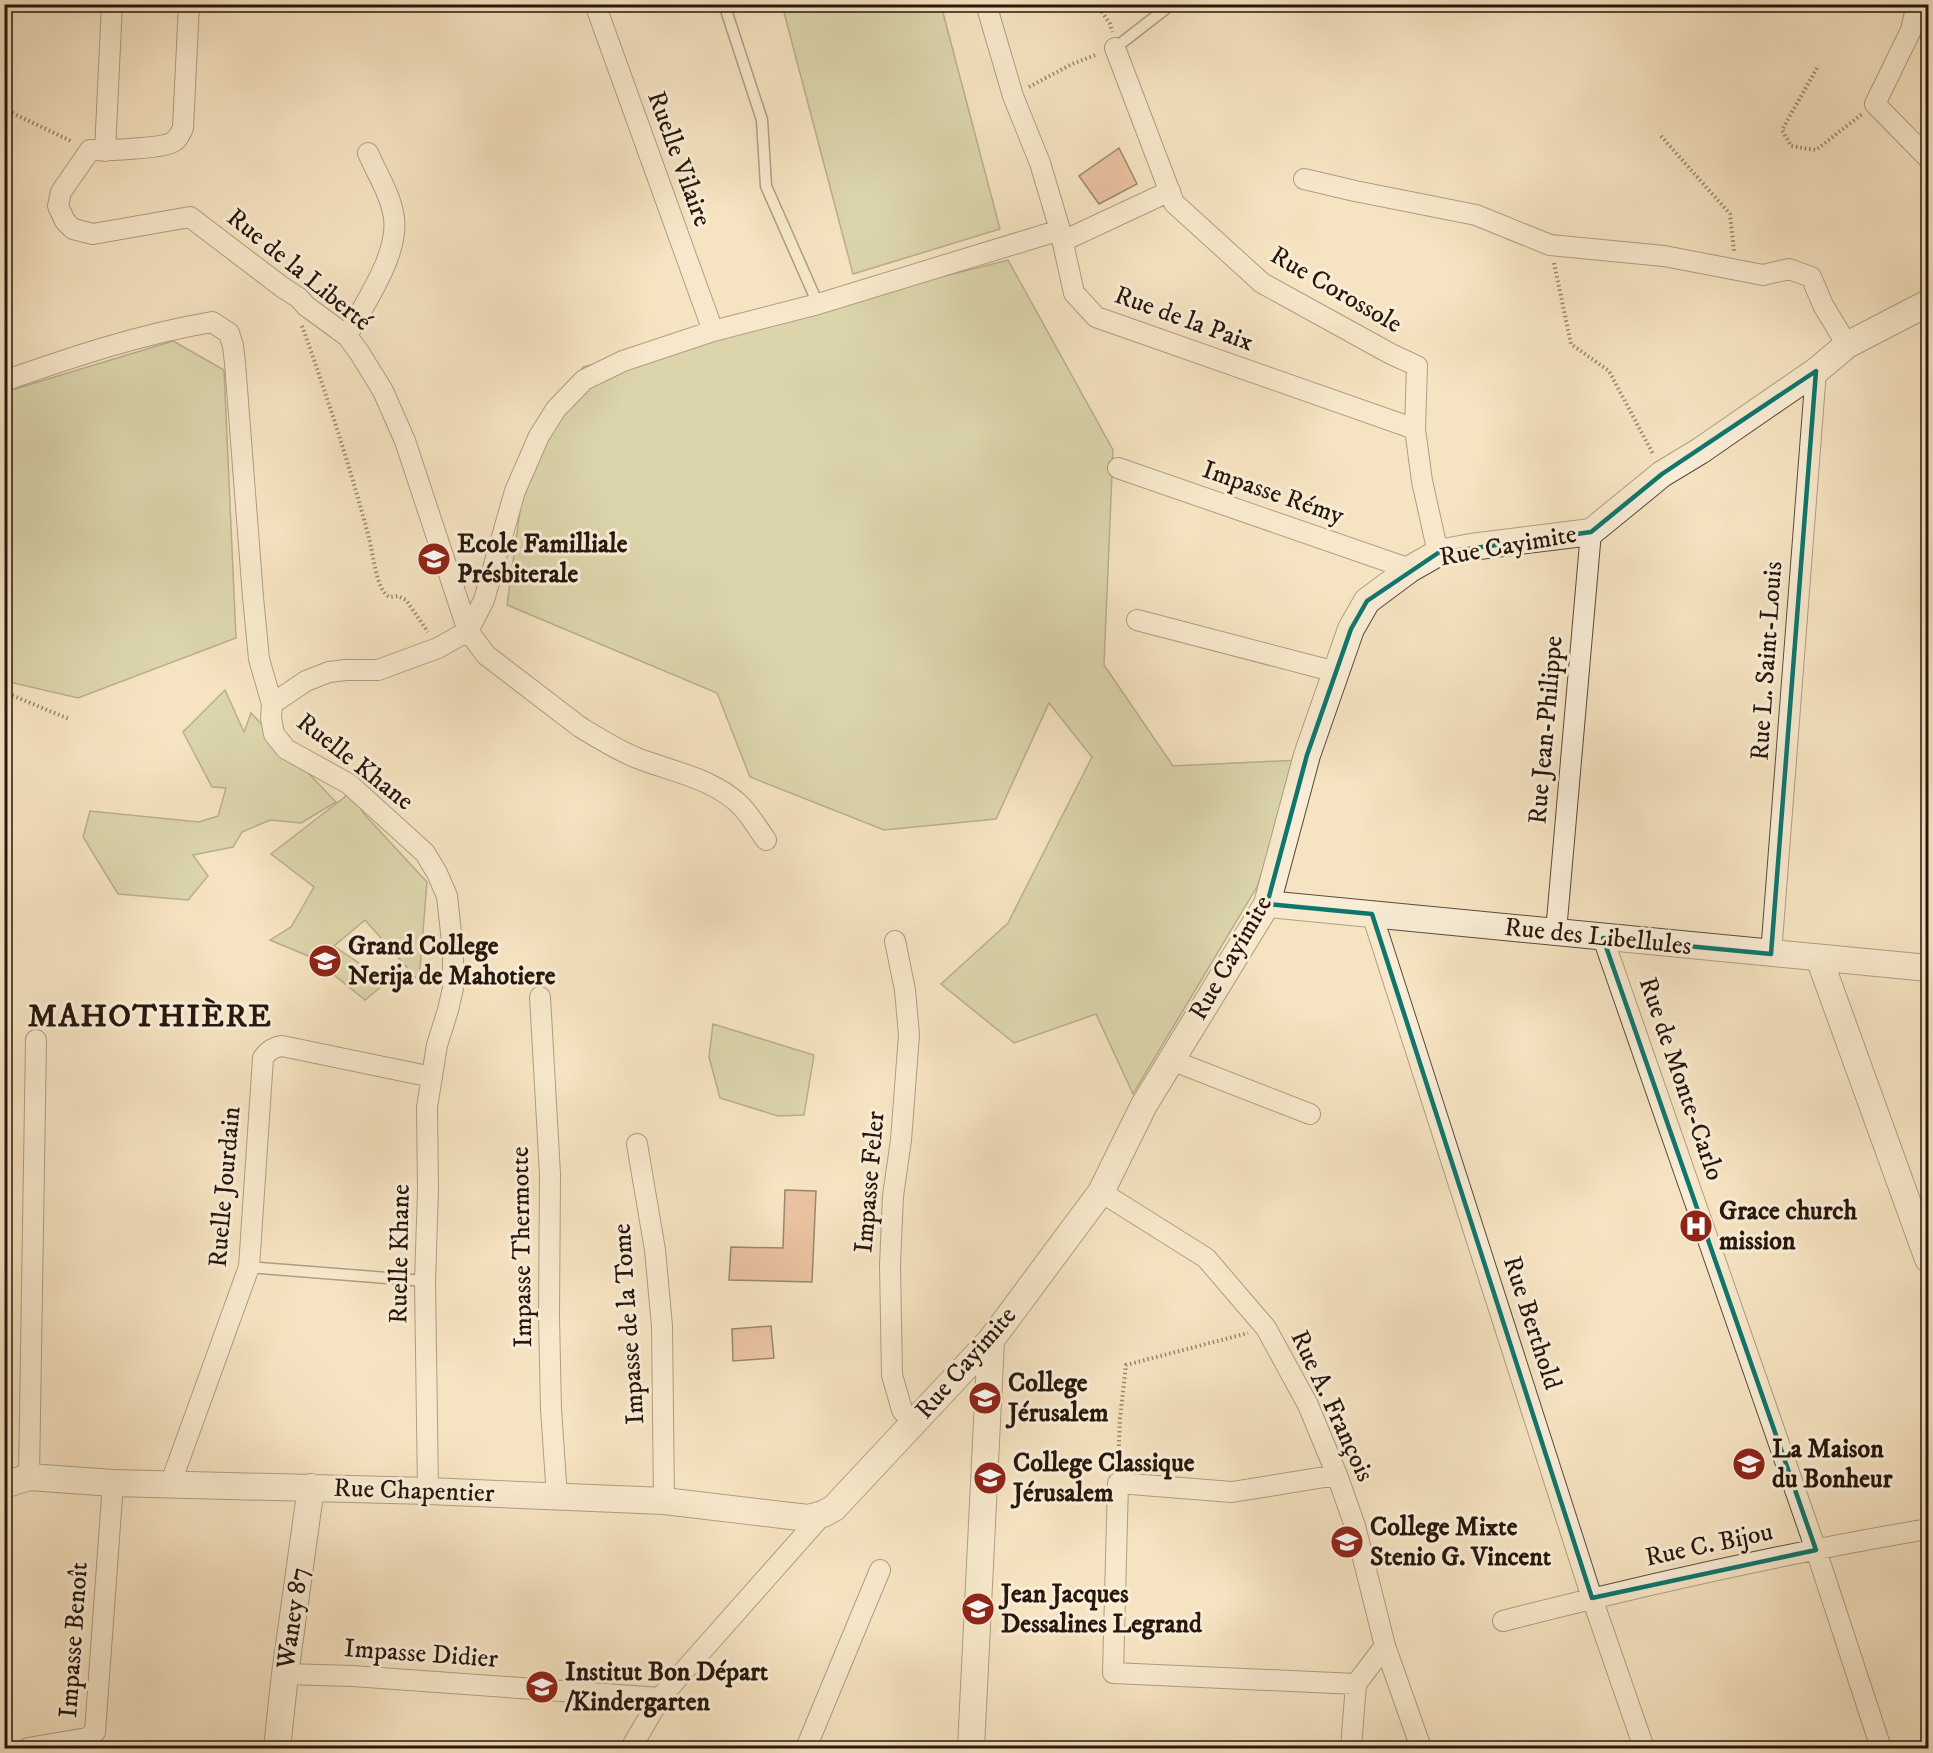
<svg xmlns="http://www.w3.org/2000/svg" width="1933" height="1753" viewBox="0 0 1933 1753" font-family="'IM FELL DW Pica',serif">
  <style>
    .green { fill: #bdc392; stroke: #726d50; stroke-width: 1.5 }
    .building { fill: #dd9a7b; stroke: #26170d; stroke-width: 1.5 }
    .lines { fill: none; stroke-linecap: round; stroke-linejoin: round }
    .service-casing { stroke: #5a4a3a; stroke-width: 13 }
    .minor-casing { stroke: #5a4a3a; stroke-width: 22 }
    .tertiary-casing { stroke: #5a4a3a; stroke-width: 28 }
    .path { stroke: #26170d; stroke-width: 4; stroke-dasharray: 1.5 3; stroke-linecap: butt }
    .service { stroke: #f9edd7; stroke-width: 10 }
    .minor { stroke: #f9edd7; stroke-width: 20 }
    .tertiary { stroke: #f9edd7; stroke-width: 26 }
    .marked { fill: none; stroke: #0f766e; stroke-width: 4.5; stroke-linejoin: round }
    .labels { text-anchor: middle; dominant-baseline: central; stroke-width: 6; stroke-linejoin: round; paint-order: stroke }
    .street-label { font-size: 26px; fill: #26170d; stroke: #f9edd7 }
    .poi-label { font-size: 26px; font-weight: bold; fill: #26170d; stroke: #f9edd7; text-anchor: start }
    .district-label { font-size: 32px; font-weight: bold; letter-spacing: 1.5px; fill: #26170d; stroke: #f9edd7 }
  </style>
  <rect width="100%" height="100%" fill="#f6e3c1"/>
  <filter id="stains"><feTurbulence type="fractalNoise" baseFrequency=".00333" numOctaves="4"/><feColorMatrix values="0 0 0 0 .2 0 0 0 0 .09 0 0 0 0 .02 0 0 0 .5 -.17"/></filter>
  <radialGradient id="worn" r=".72"><stop offset=".6" stop-color="#630" stop-opacity="0"/><stop offset="1" stop-color="#630" stop-opacity=".3"/></radialGradient>
  <path class="green" d="M782 5H941L1000 229 853 274Z
    M1008 260 1113 450 1104 665 1173 766 1299 760 1257 887 1133 1094 1096 1014 1014 1043 941 984 1008 923 1092 757 1049 703 996 819 884 830 750 777 717 693 507 605 524 482 583 367Z
    M173 341 224 370 236 638 78 698 5 681V392Z
    M225 690 244 732 251 713 336 802 301 823 270 820 242 832 233 847 193 855 208 876 188 900 118 894 83 837 90 811 199 822 218 816 226 788 212 787 183 732Z
    M350 793 365 815 427 882 419 981 365 920 334 946 387 982 365 1000 313 958 270 940 291 927 314 887 271 854Z
    M713 1024 814 1055 804 1115 778 1116 720 1098 709 1057Z"/>
  <path class="building" d="M1119 148 1137 184 1099 204 1079 176Z
    M785 1190 816 1191 812 1282 729 1280 731 1247 783 1248Z
    M771 1326 774 1358 733 1361 732 1329Z"/>
  <g class="lines">
    <defs>
      <path id="service" d="M724 4 762 120 766 186 818 304
        M1115 48 1164 10 1169 4
        M249 1267 425 1281"/>
      <path id="minor" d="M189 4 183 128C180 134 178 140 171 143 161 148 104 151 90 150L61 192 58 206 65 221 73 229 93 234 190 217 282 287 299 298 306 306 347 336 359 352 383 391 405 441 468 631 486 655 580 727C598 738 617 750 637 758 670 771 711 778 738 803 750 814 757 828 766 840
        M595 4 713 331
        M986 4 1013 96 1040 163 1060 230 1074 293 1096 317 1415 429 1422 481 1438 553
        M1917 4 1911 30 1875 104 1928 158
        M1115 48 1174 203 1262 283 1391 354 1417 366 1415 429
        M105 151 112 4
        M1304 179 1355 191 1476 215 1550 245 1664 256 1763 275 1789 269 1811 277 1823 305 1847 345
        M1063 241 1170 191
        M347 336C364 304 399 255 394 218 391 195 377 174 368 153
        M4 381C72 357 141 334 212 322L229 333 233 346 235 363 253 597 259 659 272 704 271 718 274 734 286 749 349 784 425 853 437 873 447 896 453 951V988L448 1010 437 1045 427 1107 428 1190 425 1281 428 1491
        M1118 468 1410 569
        M1137 620 1336 672
        M272 704 306 681 329 672 346 670H378L438 648 468 631 484 600 515 491 539 436 556 409 584 380 623 361 713 331 818 304 1060 230
        M1372 914 1592 1598 1644 1748
        M1556 932 1591 532
        M1603 938 1816 1550 1881 1748
        M895 941 905 990 909 1035 901 1140 893 1196 890 1265 892 1375 902 1410 912 1423
        M1771 954 1816 371
        M540 997 550 1174 549 1317 551 1409 557 1497
        M1171 1060 1310 1114
        M637 1144 655 1250 662 1326 664 1501
        M1101 1192 1206 1258 1266 1328 1308 1405 1337 1475 1355 1526 1385 1646 1421 1748
        M1337 1475 1232 1492 1118 1483 1113 1673 1356 1684
        M29 1477 36 1040
        M170 1485 249 1267 263 1058C268 1051 273 1047 282 1046L432 1077
        M1503 1621C1643 1585 1786 1553 1928 1529
        M285 1674 353 1676 660 1698
        M28 1748 87 1738 95 1732 113 1483
        M631 1748 660 1698 823 1514
        M806 1748 880 1570
        M1351 1748 1356 1684 1385 1646"/>
      <path id="tertiary" d="M1267 904 1928 968
        M1819 958 1928 1259
        M4 1485 29 1477 113 1483 428 1491 664 1501 808 1518 823 1514 834 1508 991 1340 1101 1192 1144 1105 1267 904 1307 755 1351 629 1367 601 1410 569 1438 553 1471 547 1591 532 1662 474 1700 451 1816 371 1847 345 1928 303
        M277 1748 285 1674 311 1487
        M971 1748 991 1340"/>
    </defs>
    <use href="#service" class="service-casing"/>
    <use href="#minor" class="minor-casing"/>
    <use href="#tertiary" class="tertiary-casing"/>
    <path class="path" d="M1097 4 1110 24 1112 32
      M1817 68 1782 130 1791 146 1816 150 1862 114
      M1029 87 1072 64 1098 54
      M4 109 73 142
      M1661 136 1730 214 1734 251
      M1554 263 1571 344 1609 371 1653 454
      M302 326C327 396 350 466 369 538 373 552 376 592 390 597L398 596 406 600 428 632
      M4 692 69 719
      M1118 1464 1120 1418 1126 1365 1248 1333"/>
    <use href="#service" class="service"/>
    <use href="#minor" class="minor"/>
    <use href="#tertiary" class="tertiary"/>
  </g>
  <path d="M0 0H1933V1753H0ZM1816 371 1771 954 1603 938 1816 1550 1592 1598 1372 914 1267 904 1307 755 1351 629 1367 601 1438 553 1591 532 1662 474Z" fill="#f6e3c1" fill-opacity=".55" fill-rule="evenodd"/>
  <path class="marked" d="M1816 371 1771 954 1603 938 1816 1550 1592 1598 1372 914 1267 904 1307 755 1351 629 1367 601 1438 553 1591 532 1662 474Z"/>
  <defs>
    <symbol id="school-disc" viewBox="-11 -11 22 22"><circle r="9.5" fill="#8f2418" stroke="#f9edd7"/><path d="M0-5L7-2L0 1L-7-2ZM-4 1L0 2.5L4 1V4Q0 6-4 4Z" fill="#fff"/></symbol>
    <symbol id="hospital-disc" viewBox="-11 -11 22 22"><circle r="9.5" fill="#8f2418" stroke="#f9edd7"/><path d="M-5-5h3v3.5h4V-5h3V5h-3V1.5h-4V5h-3Z" fill="#fff"/></symbol>
  </defs>
  <g fill-rule="evenodd">
    <use href="#school-disc" x="415" y="540" width="38" height="38"/>
    <use href="#school-disc" x="306" y="942" width="38" height="38"/>
    <use href="#hospital-disc" x="1677" y="1207" width="38" height="38"/>
    <use href="#school-disc" x="966" y="1379" width="38" height="38"/>
    <use href="#school-disc" x="1730" y="1445" width="38" height="38"/>
    <use href="#school-disc" x="971" y="1459" width="38" height="38"/>
    <use href="#school-disc" x="1328" y="1523" width="38" height="38"/>
    <use href="#school-disc" x="959" y="1590" width="38" height="38"/>
    <use href="#school-disc" x="523" y="1668" width="38" height="38"/>
  </g>
  <g class="labels">
    <g class="street-label">
      <text transform="translate(679 159) rotate(70)">Ruelle Vilaire</text>
      <text transform="translate(299 270) rotate(39)">Rue de la Liberté</text>
      <text transform="translate(1336 290) rotate(30)">Rue Corossole</text>
      <text transform="translate(1184 319) rotate(20)">Rue de la Paix</text>
      <text transform="translate(1273 493) rotate(19)">Impasse Rémy</text>
      <text transform="translate(1508 546) rotate(-10)">Rue Cayimite</text>
      <text transform="translate(1767 661) rotate(-86)">Rue L. Saint-Louis</text>
      <text transform="translate(1546 730) rotate(-85)">Rue Jean-Philippe</text>
      <text transform="translate(355 762) rotate(38)">Ruelle Khane</text>
      <text transform="translate(1598 937) rotate(6)">Rue des Libellules</text>
      <text transform="translate(1231 958) rotate(-60)">Rue Cayimite</text>
      <text transform="translate(1681 1079) rotate(71)">Rue de Monte-Carlo</text>
      <text transform="translate(870 1182) rotate(-85)">Impasse Feler</text>
      <text transform="translate(225 1187) rotate(-85)">Ruelle Jourdain</text>
      <text transform="translate(522 1247) rotate(-91)">Impasse Thermotte</text>
      <text transform="translate(400 1254) rotate(-89)">Ruelle Khane</text>
      <text transform="translate(1532 1323) rotate(72)">Rue Berthold</text>
      <text transform="translate(629 1324) rotate(-94)">Impasse de la Tome</text>
      <text transform="translate(966 1363) rotate(-49)">Rue Cayimite</text>
      <text transform="translate(1332 1406) rotate(65)">Rue A. François</text>
      <text transform="translate(414 1491) rotate(2)">Rue Chapentier</text>
      <text transform="translate(1709 1545) rotate(-12)">Rue C. Bijou</text>
      <text transform="translate(293 1618) rotate(-82)">Waney 87</text>
      <text transform="translate(74 1640) rotate(-86)">Impasse Benoît</text>
      <text transform="translate(421 1654) rotate(4)">Impasse Didier</text>
    </g>
    <g class="poi-label">
      <text x="457" y="544">Ecole Familliale<tspan x="457" dy="30">Présbiterale</tspan></text>
      <text x="348" y="946">Grand College<tspan x="348" dy="30">Nerija de Mahotiere</tspan></text>
      <text x="1719" y="1211">Grace church<tspan x="1719" dy="30">mission</tspan></text>
      <text x="1008" y="1383">College<tspan x="1008" dy="30">Jérusalem</tspan></text>
      <text x="1772" y="1449">La Maison<tspan x="1772" dy="30">du Bonheur</tspan></text>
      <text x="1013" y="1463">College Classique<tspan x="1013" dy="30">Jérusalem</tspan></text>
      <text x="1370" y="1527">College Mixte<tspan x="1370" dy="30">Stenio G. Vincent</tspan></text>
      <text x="1001" y="1594">Jean Jacques<tspan x="1001" dy="30">Dessalines Legrand</tspan></text>
      <text x="565" y="1672">Institut Bon Départ<tspan x="565" dy="30">/Kindergarten</tspan></text>
    </g>
    <g class="district-label">
      <text x="150" y="1017">MAHOTHIÈRE</text>
    </g>
  </g>
  <rect width="1933" height="1753" fill="none" stroke="#f6e3c1" stroke-width="24"/>
  <rect x="6" y="6" width="1921" height="1741" fill="none" stroke="#26170d" stroke-width="3"/>
  <rect x="12" y="12" width="1909" height="1729" fill="none" stroke="#26170d" stroke-width="1.5"/>
  <rect width="100%" height="100%" filter="url(#stains)"/>
  <rect width="100%" height="100%" fill="url(#worn)"/>
</svg>
